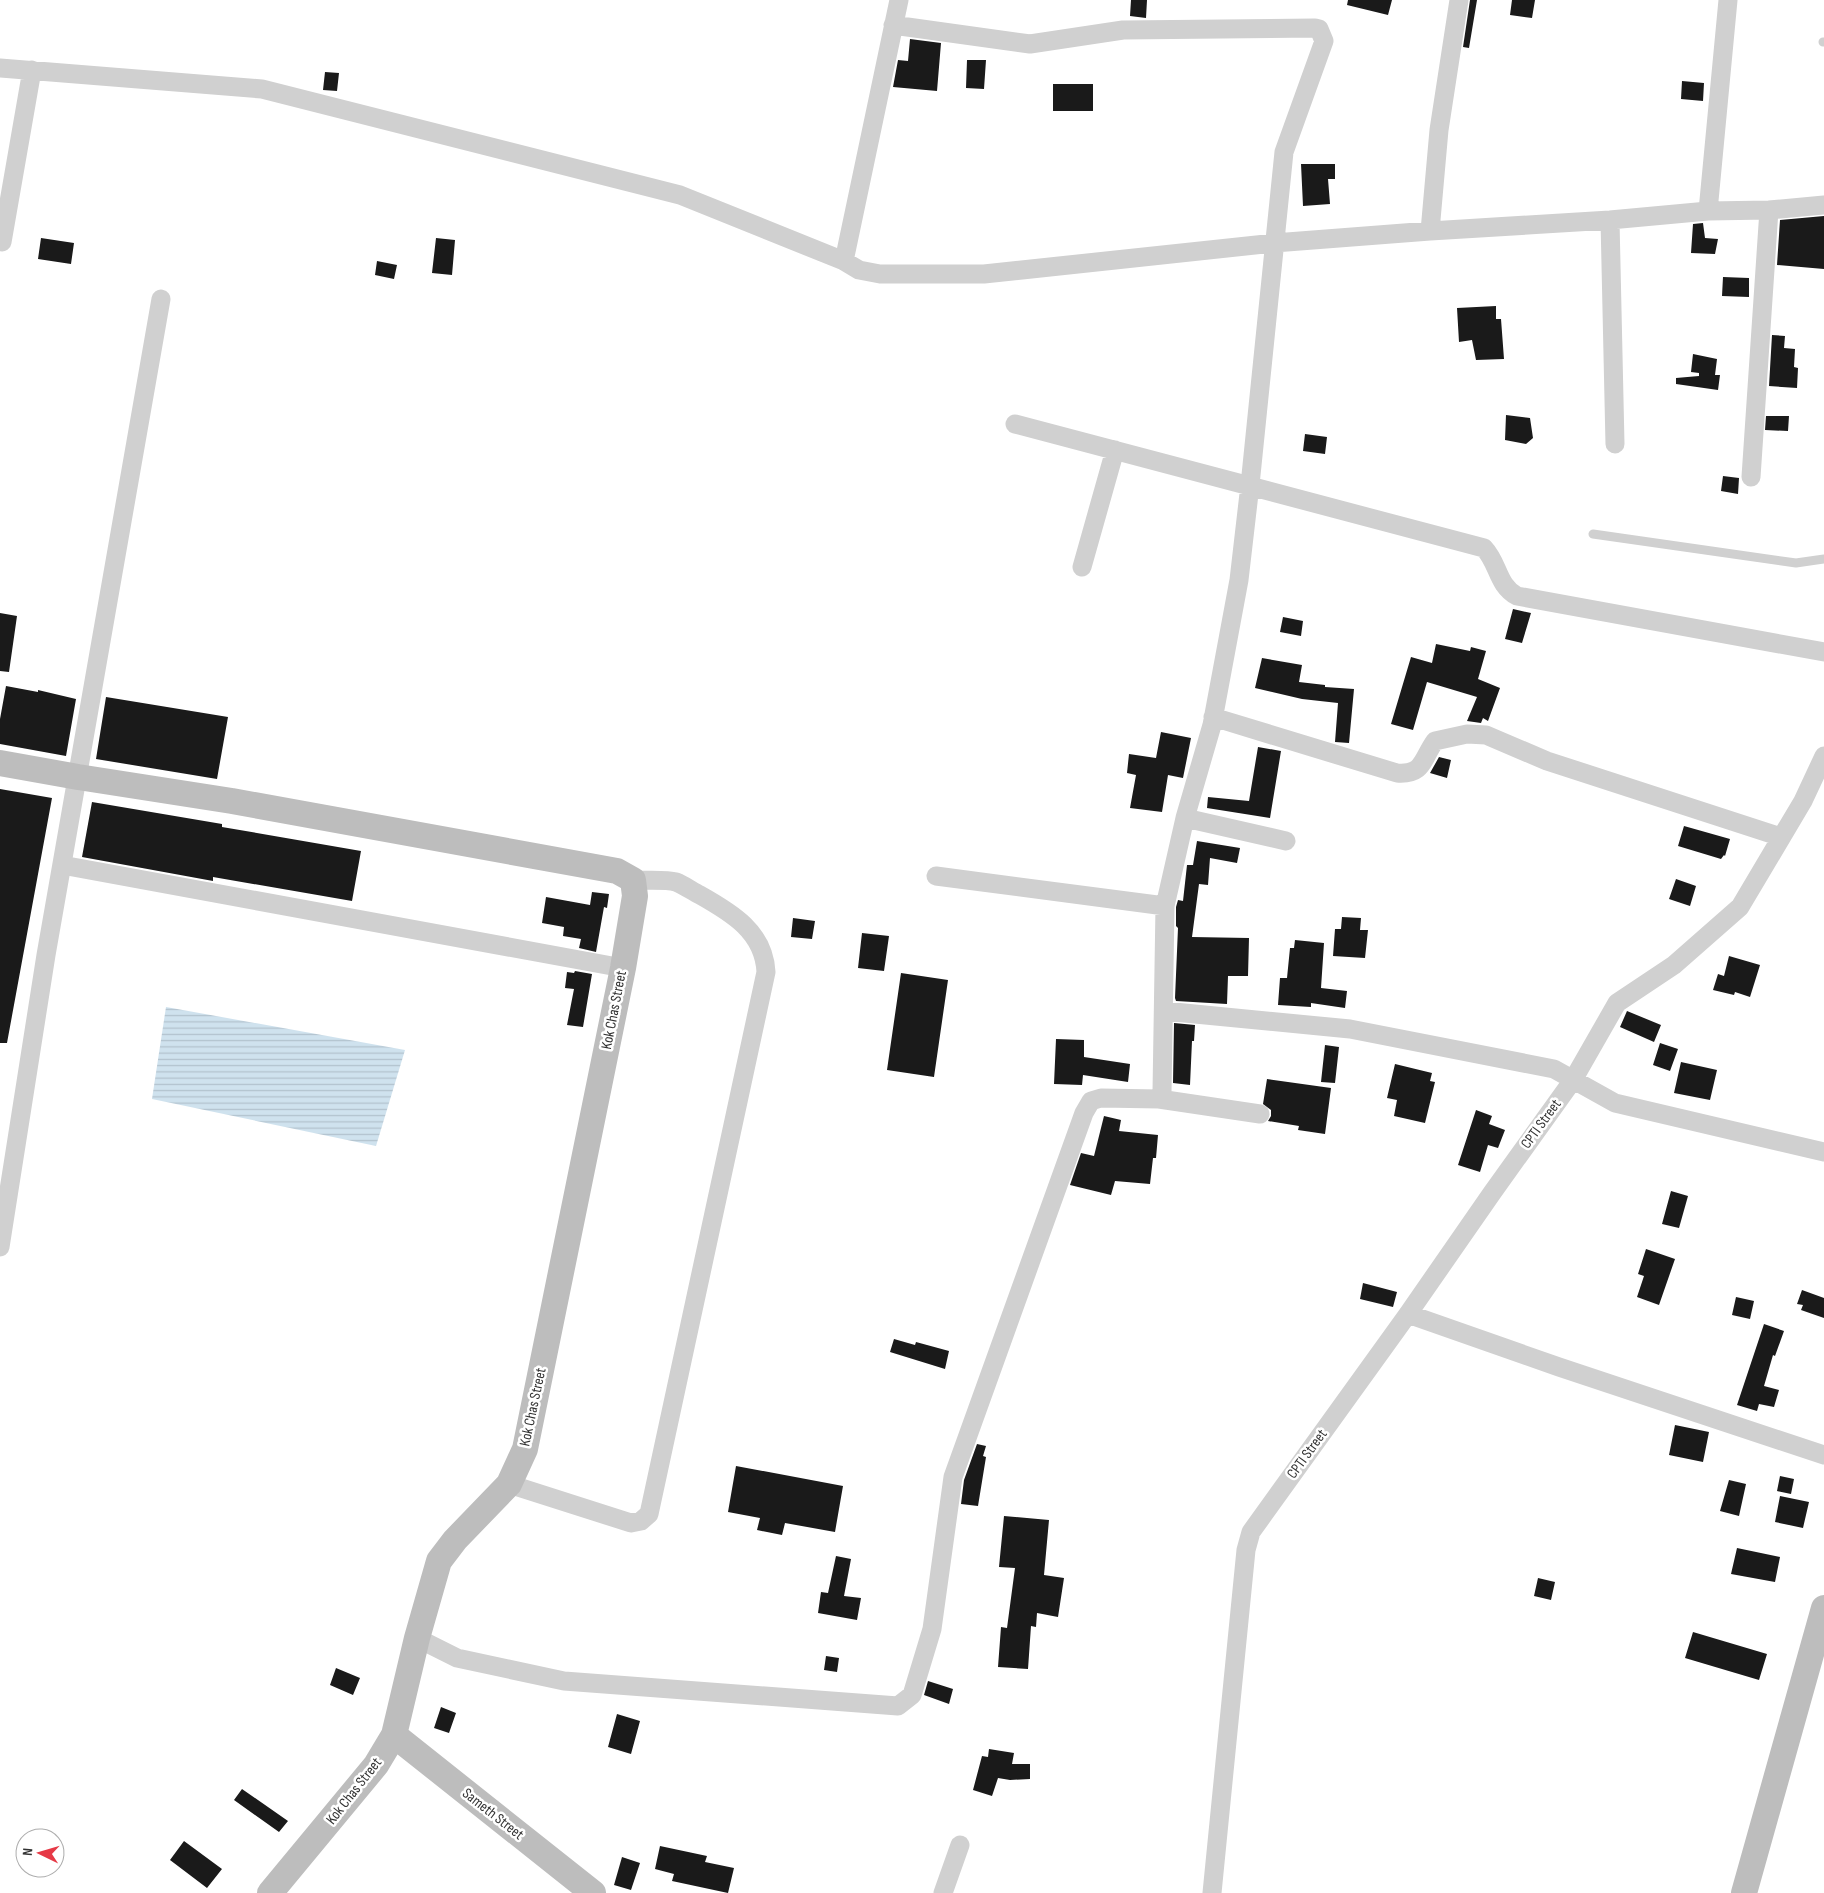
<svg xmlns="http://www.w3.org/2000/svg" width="1824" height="1893" viewBox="0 0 1824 1893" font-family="'Sofia Sans Condensed',sans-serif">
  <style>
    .water { fill: url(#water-rules) }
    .building { fill: #1a1a1a }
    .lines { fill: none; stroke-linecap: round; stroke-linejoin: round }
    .lane { stroke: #d0d0d0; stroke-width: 9 }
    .street { stroke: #d0d0d0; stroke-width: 19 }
    .secondary { stroke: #bdbdbd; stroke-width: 26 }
    .labels { text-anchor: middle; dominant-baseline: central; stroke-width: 5; stroke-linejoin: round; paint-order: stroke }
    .street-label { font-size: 15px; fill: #333; stroke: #fff }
  </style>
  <defs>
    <pattern id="water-rules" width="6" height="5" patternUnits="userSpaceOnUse" patternTransform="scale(1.25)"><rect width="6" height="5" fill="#cfe2ee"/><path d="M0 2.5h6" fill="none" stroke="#b2c2cd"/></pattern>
  </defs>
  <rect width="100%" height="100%" fill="#fff"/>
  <path class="water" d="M166 1007 405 1050 376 1146 152 1099Z"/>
  <path class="building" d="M1131 0H1147L1146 18 1130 16Z
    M1348 0H1392L1388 15 1347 5Z
    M1470 0H1477L1469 48 1463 47Z
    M1512 0H1535L1532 18 1510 15Z
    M910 39 941 43 937 91 893 87 898 60 908 61Z
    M967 60H986L984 89 966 88Z
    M325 72 339 73 337 91 323 90Z
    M1682 81 1704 83 1703 101 1681 99Z
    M1053 84H1093V111H1053Z
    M1301 164H1335V179H1328L1330 204 1303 206Z
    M1824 216V269L1777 265 1780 220Z
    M1703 223 1705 238 1718 239 1715 254 1691 253 1693 224Z
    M41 238 74 243 71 264 38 259Z
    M436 238 455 240 452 275 432 273Z
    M377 261 397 265 394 279 375 275Z
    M1723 277 1749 278V297L1722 296Z
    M1496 306V319H1501L1504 359 1476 360 1472 340 1459 342 1457 308Z
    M1772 335 1785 336 1784 348 1795 349 1794 367 1798 368 1797 388 1769 386Z
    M1693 354 1717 359 1715 375H1720L1718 390 1676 384V378L1699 376V373L1691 372Z
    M1506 415 1530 418 1533 438 1526 444 1505 440Z
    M1766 416H1789L1788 431 1765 430Z
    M1305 434 1327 437 1325 454 1303 451Z
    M1723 476 1739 478 1738 494 1721 491Z
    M1513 609 1531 613 1522 643 1505 639Z
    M0 613 17 616 9 672 0 671Z
    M1283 617 1303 621 1301 636 1280 632Z
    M1436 644 1470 651 1471 647 1486 651 1478 679 1500 688 1488 721 1483 718 1481 723 1467 721 1477 697 1427 682 1413 730 1391 724 1411 657 1432 663Z
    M1262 658 1302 665 1299 682 1325 685V687L1354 689 1349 743 1335 742 1338 703 1302 699 1255 688Z
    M6 686 38 692V690L76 699 66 756 0 744V719Z
    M106 697 228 717 217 779 96 759Z
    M1161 732 1191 738 1183 778 1168 775 1162 812 1130 808 1136 775 1127 773 1129 754 1156 758Z
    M1258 747 1281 751 1270 818 1207 808 1208 797 1249 801Z
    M1439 757 1451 760 1447 778 1430 773Z
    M0 789 52 798 7 1043H0Z
    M92 802 222 824V827L361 851 352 901 213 877V881L82 857Z
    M1684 826 1730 839 1725 856 1724 855 1721 859 1678 846Z
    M1197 841 1240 848 1237 863 1210 858 1208 885 1199 884 1192 937 1249 938 1248 976H1228L1227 1004 1176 1001 1175 998 1178 928 1176 926V907L1178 900 1183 901 1187 865H1193Z
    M1676 879 1696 886 1690 906 1669 899Z
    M592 892 609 894 607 908 604 907 596 952 579 948 581 939 563 936 564 927 542 923 546 897 590 905Z
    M1342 917 1361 918 1360 930H1368L1365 958 1333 956 1335 929H1341Z
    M793 918 815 921 812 939 791 937Z
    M862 933 889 936 884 971 858 968Z
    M1295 940 1324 943 1321 988 1347 991 1345 1008 1311 1003V1007L1278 1005 1280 978H1287L1290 948H1294Z
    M1729 956 1760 965 1750 997 1735 992 1734 995 1713 990 1718 974 1724 976Z
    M575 971 592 974 583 1027 567 1025 574 989 565 988 567 972 574 973Z
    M901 973 948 980 934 1077 887 1070Z
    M1627 1011 1661 1025 1654 1042 1620 1027Z
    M1174 1023 1195 1025 1194 1041H1192L1190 1085 1173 1083Z
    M1056 1039 1084 1040V1057L1130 1064 1128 1082 1083 1075 1082 1085 1054 1084Z
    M1660 1043 1678 1049 1670 1071 1653 1065Z
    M1325 1045 1339 1047 1335 1083 1321 1082Z
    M1681 1062 1717 1070 1710 1100 1674 1093Z
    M1395 1064 1432 1073 1430 1081 1435 1082 1425 1123 1394 1116 1397 1100 1387 1098Z
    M1267 1079 1331 1088 1325 1134 1298 1130 1299 1126 1268 1121 1271 1116V1110L1263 1104Z
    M1476 1110 1492 1116 1489 1124 1505 1130 1498 1148 1488 1145 1480 1172 1458 1165Z
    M1104 1116 1121 1120 1119 1131 1158 1135 1156 1158H1153L1150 1184 1115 1181 1111 1195 1070 1185 1081 1153 1094 1156Z
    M1671 1191 1688 1196 1679 1228 1662 1224Z
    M1646 1249 1675 1259 1659 1305 1637 1297 1644 1276 1638 1274Z
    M1363 1283 1397 1292 1393 1307 1360 1299Z
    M1802 1290 1824 1298V1318L1801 1310 1803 1305 1797 1304Z
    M1736 1297 1754 1301 1750 1319 1732 1315Z
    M1764 1324 1784 1331 1775 1356 1773 1355 1764 1386 1779 1390 1774 1407 1759 1404 1757 1411 1737 1405Z
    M894 1339 915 1345 916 1342 949 1351 945 1369 890 1352Z
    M1675 1425 1709 1432 1703 1462 1669 1455Z
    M977 1444 986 1446 983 1456 986 1457 978 1506 961 1504 964 1480Z
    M736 1466 843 1486 835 1532 785 1523 782 1535 757 1530 760 1518 728 1512Z
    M1780 1476 1794 1479 1791 1494 1777 1491Z
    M1729 1480 1746 1484 1739 1516 1720 1511Z
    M1780 1496 1809 1502 1803 1528 1775 1522Z
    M1004 1516 1049 1520 1044 1575 1064 1578 1058 1617 1037 1613 1036 1627 1031 1626 1028 1669 998 1667 1001 1627 1007 1628 1015 1568 999 1567Z
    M1737 1548 1780 1557 1775 1582 1731 1574Z
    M836 1556 851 1559 844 1596 861 1598 857 1620 818 1613 821 1592 828 1593Z
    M1538 1578 1555 1582 1551 1600 1534 1596Z
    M1693 1632 1767 1654 1759 1680 1685 1658Z
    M826 1656 839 1658 837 1672 824 1670Z
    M336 1668 360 1678 353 1695 330 1685Z
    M928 1681 953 1689 949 1704 924 1695Z
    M441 1707 456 1713 449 1733 434 1728Z
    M617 1714 640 1721 631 1754 608 1747Z
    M989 1749 1014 1753 1012 1764H1030V1779L1010 1780 998 1778 992 1796 973 1790 982 1756 988 1757Z
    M242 1789 288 1821 279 1832 234 1800Z
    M184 1841 222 1869 207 1888 170 1860Z
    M660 1846 707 1856 705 1862 734 1868 728 1893 672 1881 674 1874 655 1869Z
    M622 1857 640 1863 631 1890 614 1885Z"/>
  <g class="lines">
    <path class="lane" d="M1823 42H1824
      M1593 534 1796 563 1824 559"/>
    <path class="street" d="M0 68 262 89 680 195 844 261 859 270 880 274H984L1274 243 1430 231 1610 220 1708 211 1769 210 1824 205
      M1708 211 1728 0
      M1610 220 1615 444
      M1430 231 1439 130 1459 0
      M2 242 32 70
      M844 261 899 0
      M1015 424 1484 548C1499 564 1497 585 1517 596L1824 652
      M1751 477 1769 210
      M1082 567 1115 450
      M1213 717 1397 773C1424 775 1422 759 1435 741L1467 734 1486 735 1547 761 1781 837
      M1185 818 1286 841
      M62 865 623 968
      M936 876 1165 906
      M1164 1011 1350 1029 1554 1069 1615 1103 1824 1152
      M1159 1099 1260 1114
      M0 1247 46 955 161 299
      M1408 1314 1559 1367 1824 1455
      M509 1484 631 1523 641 1521 649 1514 766 972C764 932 732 913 700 895 692 891 684 885 676 882 665 879 645 881 633 880
      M417 1638 457 1658 564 1681 898 1706 912 1695 932 1629 953 1477 1084 1113 1091 1101 1101 1098 1159 1099 1162 1092 1165 906 1185 818 1212 725 1239 580 1250 485 1284 152 1324 41 1319 29 1315 28 1123 30 1030 44 893 25
      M943 1893 960 1845
      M1212 1893 1246 1550 1251 1532 1408 1314 1492 1193 1573 1080 1617 1003 1674 965 1740 907 1803 801 1824 756"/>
    <path class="secondary" d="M0 763 78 777 232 801 617 871 633 880 635 896 623 968 525 1449 509 1484 455 1540 439 1561 417 1638 394 1735 376 1765 270 1893
      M394 1735 593 1893
      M1744 1893 1824 1608"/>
  </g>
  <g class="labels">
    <g class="street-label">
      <text transform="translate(614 1010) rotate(-79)">Kok Chas Street</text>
      <text transform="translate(1541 1124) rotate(-54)">CPTI Street</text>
      <text transform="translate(533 1407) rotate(-78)">Kok Chas Street</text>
      <text transform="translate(1307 1454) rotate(-54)">CPTI Street</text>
      <text transform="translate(354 1791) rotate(-52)">Kok Chas Street</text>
      <text transform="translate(493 1814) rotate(38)">Sameth Street</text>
    </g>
  </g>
  <g transform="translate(40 1853) rotate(275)"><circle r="24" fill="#ffffff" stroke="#adadad"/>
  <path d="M0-4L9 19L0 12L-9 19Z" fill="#e63946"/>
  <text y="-8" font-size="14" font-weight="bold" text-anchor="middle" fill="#333333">N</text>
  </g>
</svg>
